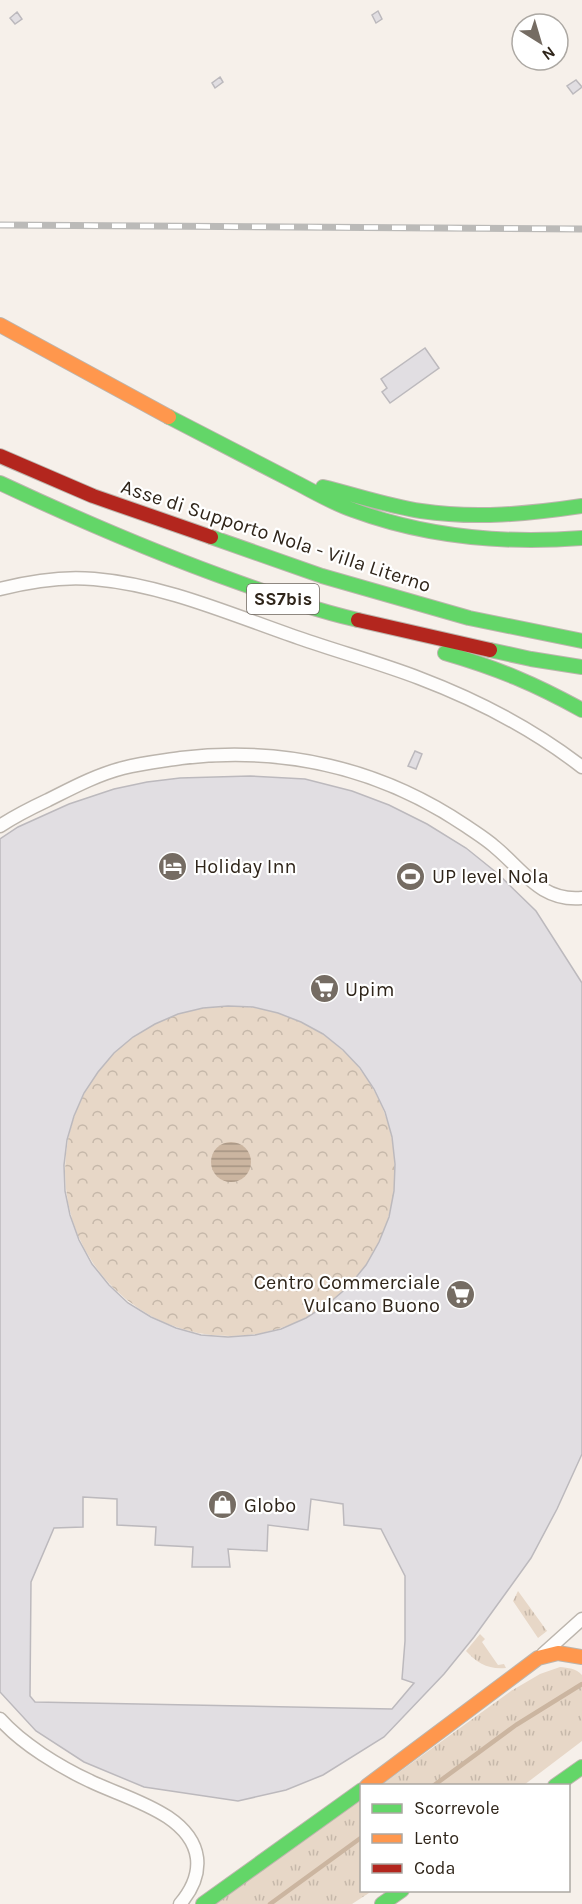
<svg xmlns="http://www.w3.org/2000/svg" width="582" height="1904" viewBox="0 0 582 1904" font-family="Karla,sans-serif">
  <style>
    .grass { fill: url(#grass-tufts) }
    .park { fill: url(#park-crowns) }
    .water { fill: url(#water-rules) }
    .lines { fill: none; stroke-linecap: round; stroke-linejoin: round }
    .stream { stroke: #cbb5a0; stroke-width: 4.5 }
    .building { fill: #e1dee2; stroke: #bcb9bd; stroke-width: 1.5; fill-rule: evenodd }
    .street-casing { stroke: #bcb5ad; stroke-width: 15 }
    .fast-casing { stroke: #bcb5ad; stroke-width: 16 }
    .slow-casing { stroke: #bcb5ad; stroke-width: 16 }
    .jam-casing { stroke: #bcb5ad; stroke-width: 16 }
    .street { stroke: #fefdfc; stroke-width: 12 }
    .fast { stroke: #63d668; stroke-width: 14 }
    .slow { stroke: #ff974d; stroke-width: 14 }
    .jam { stroke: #b3261e; stroke-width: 14 }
    .rail-casing { stroke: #bbbab8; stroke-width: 7 }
    .rail { stroke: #fff; stroke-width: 4.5; stroke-dasharray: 14; stroke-linecap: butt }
    .labels { text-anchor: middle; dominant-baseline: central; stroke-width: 4.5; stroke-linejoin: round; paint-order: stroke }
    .shield { fill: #fff; stroke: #6d665f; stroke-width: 1.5 }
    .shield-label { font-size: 18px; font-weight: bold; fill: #2f251a }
    .street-label { font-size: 20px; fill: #2f251a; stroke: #fff }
    .poi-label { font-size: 20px; fill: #2f251a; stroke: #fff; text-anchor: start }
  </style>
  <defs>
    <pattern id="grass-tufts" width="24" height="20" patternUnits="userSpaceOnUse" patternTransform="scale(1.5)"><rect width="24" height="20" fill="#e7d7c7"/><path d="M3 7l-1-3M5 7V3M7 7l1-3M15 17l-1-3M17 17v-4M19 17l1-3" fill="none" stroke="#c6b8aa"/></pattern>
    <pattern id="park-crowns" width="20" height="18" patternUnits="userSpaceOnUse" patternTransform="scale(1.5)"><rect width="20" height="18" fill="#e7d7c7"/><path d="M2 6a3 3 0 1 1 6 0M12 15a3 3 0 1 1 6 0" fill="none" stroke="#c6b8aa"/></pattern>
    <pattern id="water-rules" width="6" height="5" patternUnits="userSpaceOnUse" patternTransform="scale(1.5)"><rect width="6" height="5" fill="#cbb5a0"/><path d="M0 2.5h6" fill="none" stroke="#a59382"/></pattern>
  </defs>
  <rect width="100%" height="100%" fill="#f6f0ea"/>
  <path class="grass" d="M518 1591 547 1631 538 1638 513 1601Z
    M480 1634 485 1639 482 1642 498 1665 504 1664 506 1668C489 1670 477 1663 466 1651Z
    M560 1667C568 1668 576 1668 582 1675V1741L524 1785 380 1786 511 1691 540 1674Z
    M361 1799 362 1890 372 1891 352 1904H214Z"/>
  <path class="park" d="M65 1171a165 165 0 1 1 330 0a165 165 0 1 1-330 0Z"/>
  <path class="water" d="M211 1162a20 20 0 1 1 40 0a20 20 0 1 1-40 0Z"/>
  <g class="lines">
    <path class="stream" d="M433 1786 516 1725 582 1684
      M270 1904 362 1837"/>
  </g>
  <path class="building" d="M378 11 382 19 376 23 372 15Z
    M17 12 22 19 15 24 10 18Z
    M220 77 223 82 215 88 212 83Z
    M576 80 582 87 573 94 567 86Z
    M425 348 439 368 390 403 382 392 387 388 381 379Z
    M415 751 422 754 416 769 408 766Z
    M250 776 305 779 352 791 389 805 427 824 466 848 497 873 536 911 582 983V1454L557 1509 531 1558 508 1590 474 1637 444 1674 384 1737 323 1775 286 1790 238 1801 144 1787 84 1762 36 1731 0 1692V839L18 827 69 804 114 789 147 782 180 778ZM228 1006 253 1007 278 1013 301 1022 323 1034 343 1050 360 1068 374 1089 385 1112 392 1137 395 1164 394 1191 389 1217 379 1242 366 1265 349 1286 328 1304 306 1318 281 1329 255 1335 228 1337 201 1335 176 1328 151 1317 128 1303 109 1285 92 1264 79 1240 70 1215 65 1191 64 1165 67 1140 74 1116 84 1093 98 1072 114 1053 133 1037 155 1024 178 1014 203 1008Z
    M83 1497 117 1499V1525L156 1527 155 1545 193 1547 192 1567H230L228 1549 267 1551 268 1525 308 1530 311 1499 343 1504 344 1525 381 1529 405 1576V1641L402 1679 414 1683 392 1709 35 1702 30 1696 31 1582 54 1528 83 1527Z"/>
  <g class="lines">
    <defs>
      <path id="street" d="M0 589C31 581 63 576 94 579 165 585 232 615 299 638 339 652 380 663 419 678 477 700 533 729 582 767
        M0 826C15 816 31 808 48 800 72 788 96 775 123 768 142 763 162 761 181 758 283 746 380 768 466 826 476 833 486 839 495 847 523 870 541 902 582 898
        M543 1654 582 1619
        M0 1719C22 1744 60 1767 90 1781 124 1798 191 1813 197 1858 199 1875 191 1891 180 1904"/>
      <path id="fast" d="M169 417C210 438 251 459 291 480 311 490 332 503 353 510 426 537 504 544 582 538
        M0 483C79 520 158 554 240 583 279 597 318 611 358 620
        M323 487C356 495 388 506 421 511 475 519 529 514 582 506
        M211 537 322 576 469 618 582 641
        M490 650 531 659 582 667
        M445 653C497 668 535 684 582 710
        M555 1786 582 1767
        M203 1904 362 1790
        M382 1904 402 1890"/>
      <path id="slow" d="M0 325 169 417
        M367 1786 538 1658 558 1653 582 1657"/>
      <path id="jam" d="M0 456 93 496 211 537
        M358 620 490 650"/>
    </defs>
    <use href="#street" class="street-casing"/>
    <use href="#fast" class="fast-casing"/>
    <use href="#slow" class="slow-casing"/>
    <use href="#jam" class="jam-casing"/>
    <use href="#street" class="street"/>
    <use href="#fast" class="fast"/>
    <use href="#slow" class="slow"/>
    <use href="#jam" class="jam"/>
    <defs>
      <path id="rail" d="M0 225 582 229"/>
    </defs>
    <use href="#rail" class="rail-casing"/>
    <use href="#rail" class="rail"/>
  </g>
  <defs>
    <symbol id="hotel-disc" viewBox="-11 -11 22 22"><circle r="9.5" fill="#756c63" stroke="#fff"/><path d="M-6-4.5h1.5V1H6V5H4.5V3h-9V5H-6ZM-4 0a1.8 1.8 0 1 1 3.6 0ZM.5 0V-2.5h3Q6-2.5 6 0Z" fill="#fff"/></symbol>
    <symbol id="stadium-disc" viewBox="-11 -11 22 22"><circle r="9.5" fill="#756c63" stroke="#fff"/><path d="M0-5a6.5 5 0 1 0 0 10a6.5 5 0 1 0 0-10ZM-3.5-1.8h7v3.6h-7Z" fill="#fff"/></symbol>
    <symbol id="supermarket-disc" viewBox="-11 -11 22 22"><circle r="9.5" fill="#756c63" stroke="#fff"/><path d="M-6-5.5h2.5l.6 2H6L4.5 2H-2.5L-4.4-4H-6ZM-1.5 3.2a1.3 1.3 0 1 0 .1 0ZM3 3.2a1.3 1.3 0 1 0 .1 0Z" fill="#fff"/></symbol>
    <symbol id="shop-disc" viewBox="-11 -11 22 22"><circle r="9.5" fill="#756c63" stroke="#fff"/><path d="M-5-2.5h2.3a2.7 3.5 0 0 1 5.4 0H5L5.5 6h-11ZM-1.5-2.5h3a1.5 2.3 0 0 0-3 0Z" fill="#fff"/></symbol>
  </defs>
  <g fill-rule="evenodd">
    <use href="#hotel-disc" x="156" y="850" width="33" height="33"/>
    <use href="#stadium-disc" x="394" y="860" width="33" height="33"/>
    <use href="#supermarket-disc" x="308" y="972" width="33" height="33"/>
    <use href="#supermarket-disc" x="444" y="1278" width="33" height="33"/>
    <use href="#shop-disc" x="206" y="1488" width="33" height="33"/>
  </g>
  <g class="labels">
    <rect class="shield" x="247" y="584" width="72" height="30" rx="4.5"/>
    <g class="shield-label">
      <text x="283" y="599">SS7bis</text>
    </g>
    <g class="street-label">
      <text transform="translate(276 536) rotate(18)">Asse di Supporto Nola - Villa Literno</text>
    </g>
    <g class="poi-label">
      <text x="194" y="866">Holiday Inn</text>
      <text x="432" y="876">UP level Nola</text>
      <text x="345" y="989">Upim</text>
      <text x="440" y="1282" text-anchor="end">Centro Commerciale<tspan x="440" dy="23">Vulcano Buono</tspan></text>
      <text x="244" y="1505">Globo</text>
    </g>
  </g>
  <rect x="360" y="1784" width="210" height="108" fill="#ffffff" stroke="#aca8a3" stroke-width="1.5"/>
  <rect x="372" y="1804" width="30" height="9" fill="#63d668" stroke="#aca8a3" stroke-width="1.5"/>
  <text x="414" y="1814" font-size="18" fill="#2f251a">Scorrevole</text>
  <rect x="372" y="1834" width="30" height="9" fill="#ff974d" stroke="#aca8a3" stroke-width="1.5"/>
  <text x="414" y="1844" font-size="18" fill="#2f251a">Lento</text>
  <rect x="372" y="1864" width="30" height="9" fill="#b3261e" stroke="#aca8a3" stroke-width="1.5"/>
  <text x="414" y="1874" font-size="18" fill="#2f251a">Coda</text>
  <g transform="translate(540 42) rotate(143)"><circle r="28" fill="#ffffff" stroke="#aca8a3" stroke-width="1.5"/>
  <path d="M0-4.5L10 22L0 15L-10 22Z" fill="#756c63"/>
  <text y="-9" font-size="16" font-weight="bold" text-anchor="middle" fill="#2f251a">N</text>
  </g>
</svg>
